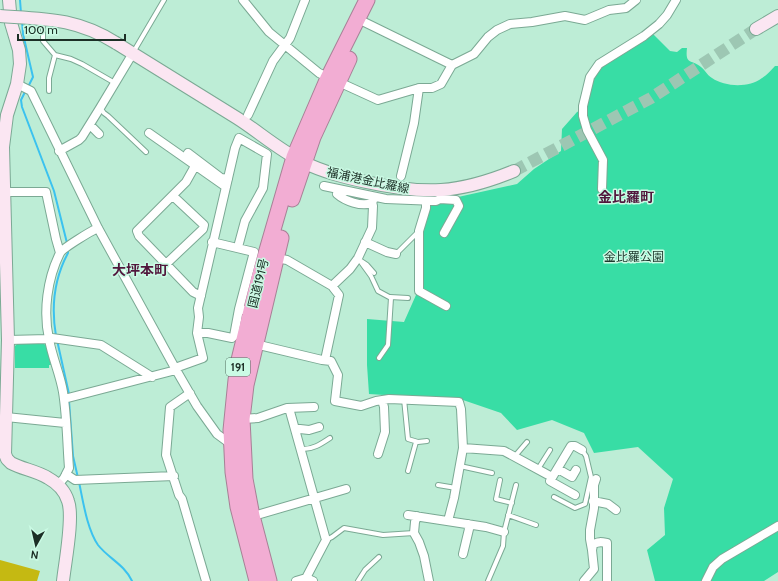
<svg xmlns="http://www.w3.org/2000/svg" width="778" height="581" viewBox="0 0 778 581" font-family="Cabin,'Noto Sans JP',sans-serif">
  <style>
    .green { fill: #38dda5 }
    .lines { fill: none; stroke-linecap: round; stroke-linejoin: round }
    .stream { stroke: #3bc2ef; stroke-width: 2 }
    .building { fill: #c5b912 }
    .secondary-tunnel { stroke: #9dc7b3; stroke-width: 12; stroke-dasharray: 12 6; stroke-linecap: butt }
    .lane-casing { stroke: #7ba994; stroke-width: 6 }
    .street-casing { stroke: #7ba994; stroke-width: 10 }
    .secondary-casing { stroke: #7ba994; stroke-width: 14 }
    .highway-casing { stroke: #a78196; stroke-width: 17 }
    .lane { stroke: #fff; stroke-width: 4 }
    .street { stroke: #fff; stroke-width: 8 }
    .secondary { stroke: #fbe6f2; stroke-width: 12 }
    .highway { stroke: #f2add3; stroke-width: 15 }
    .secondary-bridge-casing { stroke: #7ba994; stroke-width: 14; stroke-linecap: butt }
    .secondary-bridge { stroke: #fbe6f2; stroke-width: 12 }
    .labels { text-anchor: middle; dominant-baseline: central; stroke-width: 3; stroke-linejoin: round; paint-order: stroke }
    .shield { fill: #cafae4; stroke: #506c5f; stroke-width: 1 }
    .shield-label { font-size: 11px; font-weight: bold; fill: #1c2f26 }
    .street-label { font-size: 12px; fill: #1c2f26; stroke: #cafae4 }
    .park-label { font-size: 12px; fill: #1d372c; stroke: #cafae4 }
    .quarter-label { font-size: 14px; font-weight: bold; fill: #51163c; stroke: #cafae4 }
  </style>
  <rect width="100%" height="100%" fill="#bdedd6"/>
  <path class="green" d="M653 34 670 51 677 52 682 48H687C685 65 691 59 701 67 705 70 707 75 712 78 725 87 749 88 762 78 767 75 771 70 775 66H778V572L764 581H655L647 550 665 535 664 508 673 479 638 447 594 453 584 433 552 420 517 430 501 413 463 400 369 394 367 365V319L404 322 416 295 423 229 431 203 517 184 534 169 561 151 562 129 577 112 586 108C591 90 591 78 605 64Z
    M18 343H42L46 345 51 365H49V368H15V346Z"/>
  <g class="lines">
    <path class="stream" d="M20 0 21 13
      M22 21 23 34 33 77 28 87
      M26 90 21 100 22 107 54 191 67 243
      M56 336C51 307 54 279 68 253V250
      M57 340 69 394
      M69 401 73 456 78 478
      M79 482C83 501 87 529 98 545 108 558 125 565 132 581"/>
  </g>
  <path class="building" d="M0 560 40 571 37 581H0Z"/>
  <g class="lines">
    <path class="secondary-tunnel" d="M514 171 651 98 756 29"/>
    <defs>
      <path id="lane" d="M43 27V41L55 55 71 59 82 64 115 83
        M134 51 164 0
        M49 91V78L55 55
        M100 108 104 113 108 116 146 152
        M396 254 418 232
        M358 258 371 276 378 291 391 298 388 345 379 358
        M361 261 367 265 374 273
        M390 297 408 298
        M404 399 408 439 418 442 427 441
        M301 449C312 450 321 444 330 438
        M515 456 527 442
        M460 466 492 473
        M538 469 550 450
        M408 471 416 442
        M500 480 496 499 512 503
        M438 485 456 488
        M554 497 575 508 585 504 591 477 586 456 582 450
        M508 515 536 525
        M326 540 332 537 344 528 383 535 414 533
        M358 581 365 570 379 557
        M488 581 503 546 504 532 516 485"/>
      <path id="street" d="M243 0 269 32 319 73 378 100 419 88
        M358 19 452 65
        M17 84 31 91 98 228 175 368 197 406 217 434 232 445
        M248 115 273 61 290 38 305 0
        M90 125 99 134
        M149 133 226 187
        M59 151 79 140 82 137 100 108 133 53
        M188 153 221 178 228 179
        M195 166 186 182 137 231 139 236 193 292 201 296
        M401 176 414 123 419 88H432L441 84 452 65 474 54 488 37 497 30 510 24 532 22 565 16 585 20 609 10 626 8 636 0
        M324 186 386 199 436 201 440 199 456 200 459 206 444 233
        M602 189 603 160 587 130 583 116V106L590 77 599 64 644 36 659 24 667 15 676 0
        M4 192H46L56 239 60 253
        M337 194C345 201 361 207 372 203L374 198
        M426 201V208L419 231V291L446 306
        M212 242 254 252 239 309
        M365 242 387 252 396 254
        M276 258 287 260 332 286 339 295 325 360
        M166 264 203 229 204 225 173 196
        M332 286 350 269 358 258 372 228 373 206 372 202
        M197 333H208L232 338 234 336 239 309 243 310
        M8 340 48 339 52 338 101 345 152 377
        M255 344 322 360 331 361 338 375 335 401 361 406 376 401 389 399 459 402 461 409 463 448 454 498 448 521
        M175 368 203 358 197 333 199 317 198 308 235 148 239 138 267 154 263 188 245 221 238 247
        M190 393 170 407 166 455 179 495 182 499 206 581
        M64 399 176 370
        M289 408 326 540 306 578
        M6 417 65 423
        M242 419 258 418 287 408 314 407
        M295 429H300L309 430 319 427
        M463 448 504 451 552 477
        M378 454 385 432 384 407 382 400
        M558 469 572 477 576 470
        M66 474 75 480 174 476
        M58 485 64 478 69 468C67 443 67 417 63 392 60 374 52 357 49 339 43 312 47 279 60 253 63 248 91 231 98 228
        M575 495 550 481 571 446H575L582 450
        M593 501 608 504 616 510
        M408 515 486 527 504 532
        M417 516 415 522 414 533 419 542 424 556 429 581
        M250 517 346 489
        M592 550 590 539V530L594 508V485L596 479
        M463 554 469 529 468 524
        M296 581 306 578 313 581
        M584 581 594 569 592 550 593 545C597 541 602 542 607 543V581
        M706 581 713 567 722 559 778 526"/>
      <path id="secondary" d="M9 0 11 23 19 50 20 64 17 84 7 115 3 147 8 340 5 454 7 459 11 463C22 469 37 471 48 478 57 483 65 491 68 501 74 517 65 562 63 581
        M756 29 778 16
        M116 43C156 68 196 93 237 118 259 132 279 150 303 162 323 172 344 177 366 182 425 195 458 194 514 171"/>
      <path id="highway" d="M292 199 313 137 349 59
        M257 581 238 507 233 472 231 430 236 380 239 360 259 278 294 157 328 78 367 0
        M269 581 252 516 245 479 242 419 246 385 281 238"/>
    </defs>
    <use href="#lane" class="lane-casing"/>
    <use href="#street" class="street-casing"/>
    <use href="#secondary" class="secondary-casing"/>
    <use href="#highway" class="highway-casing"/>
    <use href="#lane" class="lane"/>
    <use href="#street" class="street"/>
    <use href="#secondary" class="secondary"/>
    <use href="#highway" class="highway"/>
    <defs>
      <path id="secondary-bridge" d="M0 16C45 19 76 18 116 43"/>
    </defs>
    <use href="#secondary-bridge" class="secondary-bridge-casing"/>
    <use href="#secondary-bridge" class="secondary-bridge"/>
  </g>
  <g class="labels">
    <rect class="shield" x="226" y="358" width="24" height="18" rx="3"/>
    <g class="shield-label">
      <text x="238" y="367">191</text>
    </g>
    <g class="street-label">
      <text transform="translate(368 180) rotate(12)">福浦港金比羅線</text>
      <text transform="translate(258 283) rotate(-76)">国道191号</text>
    </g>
    <g class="park-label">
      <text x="634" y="256">金比羅公園</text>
    </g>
    <g class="quarter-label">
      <text x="626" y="197">金比羅町</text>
      <text x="140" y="270">大坪本町</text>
    </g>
  </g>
  <g transform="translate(36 545) rotate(188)" stroke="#cafae4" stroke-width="3" paint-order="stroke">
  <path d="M0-3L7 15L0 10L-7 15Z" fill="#1c2f26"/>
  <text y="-6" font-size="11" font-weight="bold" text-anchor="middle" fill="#1c2f26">N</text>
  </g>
  <path d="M18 34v6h107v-6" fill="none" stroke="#1c2f26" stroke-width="2"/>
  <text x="24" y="34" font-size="12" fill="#1c2f26" stroke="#cafae4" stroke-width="3" paint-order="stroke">100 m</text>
</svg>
